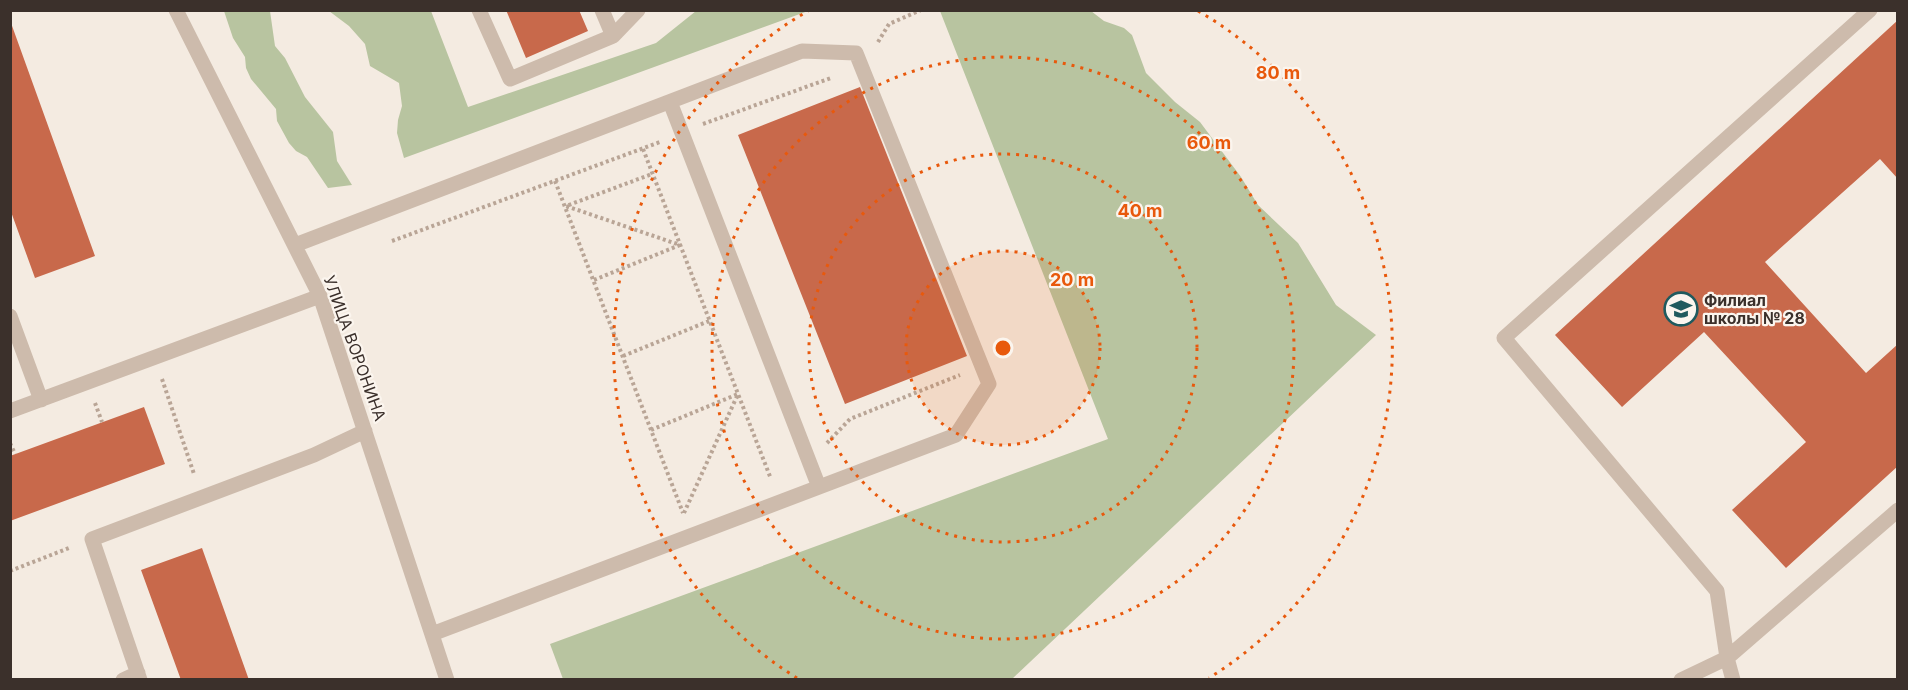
<svg xmlns="http://www.w3.org/2000/svg" width="1908" height="690" viewBox="0 0 1908 690" font-family="Inter,sans-serif">
  <style>
    .green { fill: #b8c4a0 }
    .building { fill: #c8694b }
    .lines { fill: none; stroke-linecap: round; stroke-linejoin: round }
    .path { stroke: #b9a596; stroke-width: 4; stroke-dasharray: 3 3; stroke-linecap: butt }
    .minor { stroke: #cdbbac; stroke-width: 15 }
    .ring { fill: none; stroke: #e8590c; stroke-width: 3; stroke-dasharray: 3 6 }
    .labels { text-anchor: middle; dominant-baseline: central; stroke-width: 4.5; stroke-linejoin: round; paint-order: stroke }
    .poi-label { font-size: 16px; font-weight: bold; fill: #3b302b; stroke: #fbf5ee; text-anchor: start }
    .street-label { font-size: 16px; fill: #3b302b; stroke: #fbf5ee }
    .centre { fill: #e8590c; stroke: #fbf5ee; stroke-width: 3 }
    .ring-label { font-size: 18px; text-anchor: middle; font-weight: bold; fill: #e8590c; stroke: #fbf5ee; stroke-width: 4.5; stroke-linejoin: round; paint-order: stroke }
  </style>
  <rect width="100%" height="100%" fill="#f4ebe1"/>
  <path class="green" d="M224 11H270L275 46 285 58 305 97 333 132 337 161 352 185 328 188 307 157 296 151 289 143 277 121 276 109 251 79 246 68 245 57 233 38Z
    M329 11H431L468 107 656 43 696 11H808L404 158 397 133 398 120 402 106 399 83 370 66 365 44 349 26Z
    M940 11H1091L1104 21 1124 28 1132 35 1146 73 1175 102 1200 122 1241 177 1258 205 1298 243 1336 305 1376 335 1012 679H563L550 644 1108 439Z"/>
  <path class="building" d="M506 10H579L588 31 526 58Z
    M1898 20V179L1880 159 1765 262 1866 373 1898 344V466L1786 568 1732 510 1806 442 1704 332 1622 407 1555 335Z
    M11 23 95 256 35 278 10 209Z
    M860 87 967 356 845 404 738 135Z
    M144 407 165 464 10 521V456Z
    M202 548 249 680H181L141 570Z"/>
  <g class="lines">
    <path class="path" d="M878 42 889 24 921 10
      M703 124 831 78
      M643 149 771 479
      M555 181 683 513
      M392 241 660 142
      M594 280 680 245 566 206 652 174
      M623 356 709 321
      M162 379 194 474
      M95 403 102 422
      M651 430 738 394 684 513
      M10 443 15 454
      M827 443 850 419 960 375
      M10 571 69 548"/>
    <path class="minor" d="M176 10 320 296 447 680
      M479 10 510 79 613 36 602 10
      M613 36 638 10
      M670 102 819 487
      M295 245 802 51 856 53 989 384 956 435 432 634
      M10 316 41 400
      M10 411 320 296
      M123 680 138 673
      M140 680 92 539 314 455 365 431
      M1681 680 1727 658 1898 510
      M1733 680 1727 658 1717 591 1504 338 1870 10"/>
  </g>
  <circle cx="1003" cy="348" r="97" fill="#e8590c" fill-opacity=".12"/>
  <g class="ring">
    <circle cx="1003" cy="348" r="97"/>
    <circle cx="1003" cy="348" r="194"/>
    <circle cx="1003" cy="348" r="291"/>
    <path d="M797 678A389 389 0 0 1 808 11M1198 11A389 389 0 0 1 1209 678"/>
  </g>
  <defs>
    <symbol id="school-ring" viewBox="-11 -11 22 22"><circle r="9.5" fill="#fbf5ee" stroke="#1f5a5e" stroke-width="1.5"/><path d="M0-5L7-2L0 1L-7-2ZM-4 1L0 2.5L4 1V4Q0 6-4 4Z" fill="#1f5a5e"/></symbol>
  </defs>
  <g fill-rule="evenodd">
    <use href="#school-ring" x="1662" y="290" width="38" height="38"/>
  </g>
  <g class="labels">
    <g class="poi-label">
      <text x="1704" y="300">Филиал<tspan x="1704" dy="18">школы № 28</tspan></text>
    </g>
    <g class="street-label">
      <text transform="translate(355 348) rotate(70)">УЛИЦА ВОРОНИНА</text>
    </g>
  </g>
  <circle cx="1003" cy="348" r="9" class="centre"/>
  <g class="ring-label">
    <text x="1278" y="79">80 m</text>
    <text x="1209" y="149">60 m</text>
    <text x="1140" y="217">40 m</text>
    <text x="1072" y="286">20 m</text>
  </g>
  <rect width="1908" height="690" fill="none" stroke="#3b302b" stroke-width="24"/>
</svg>
